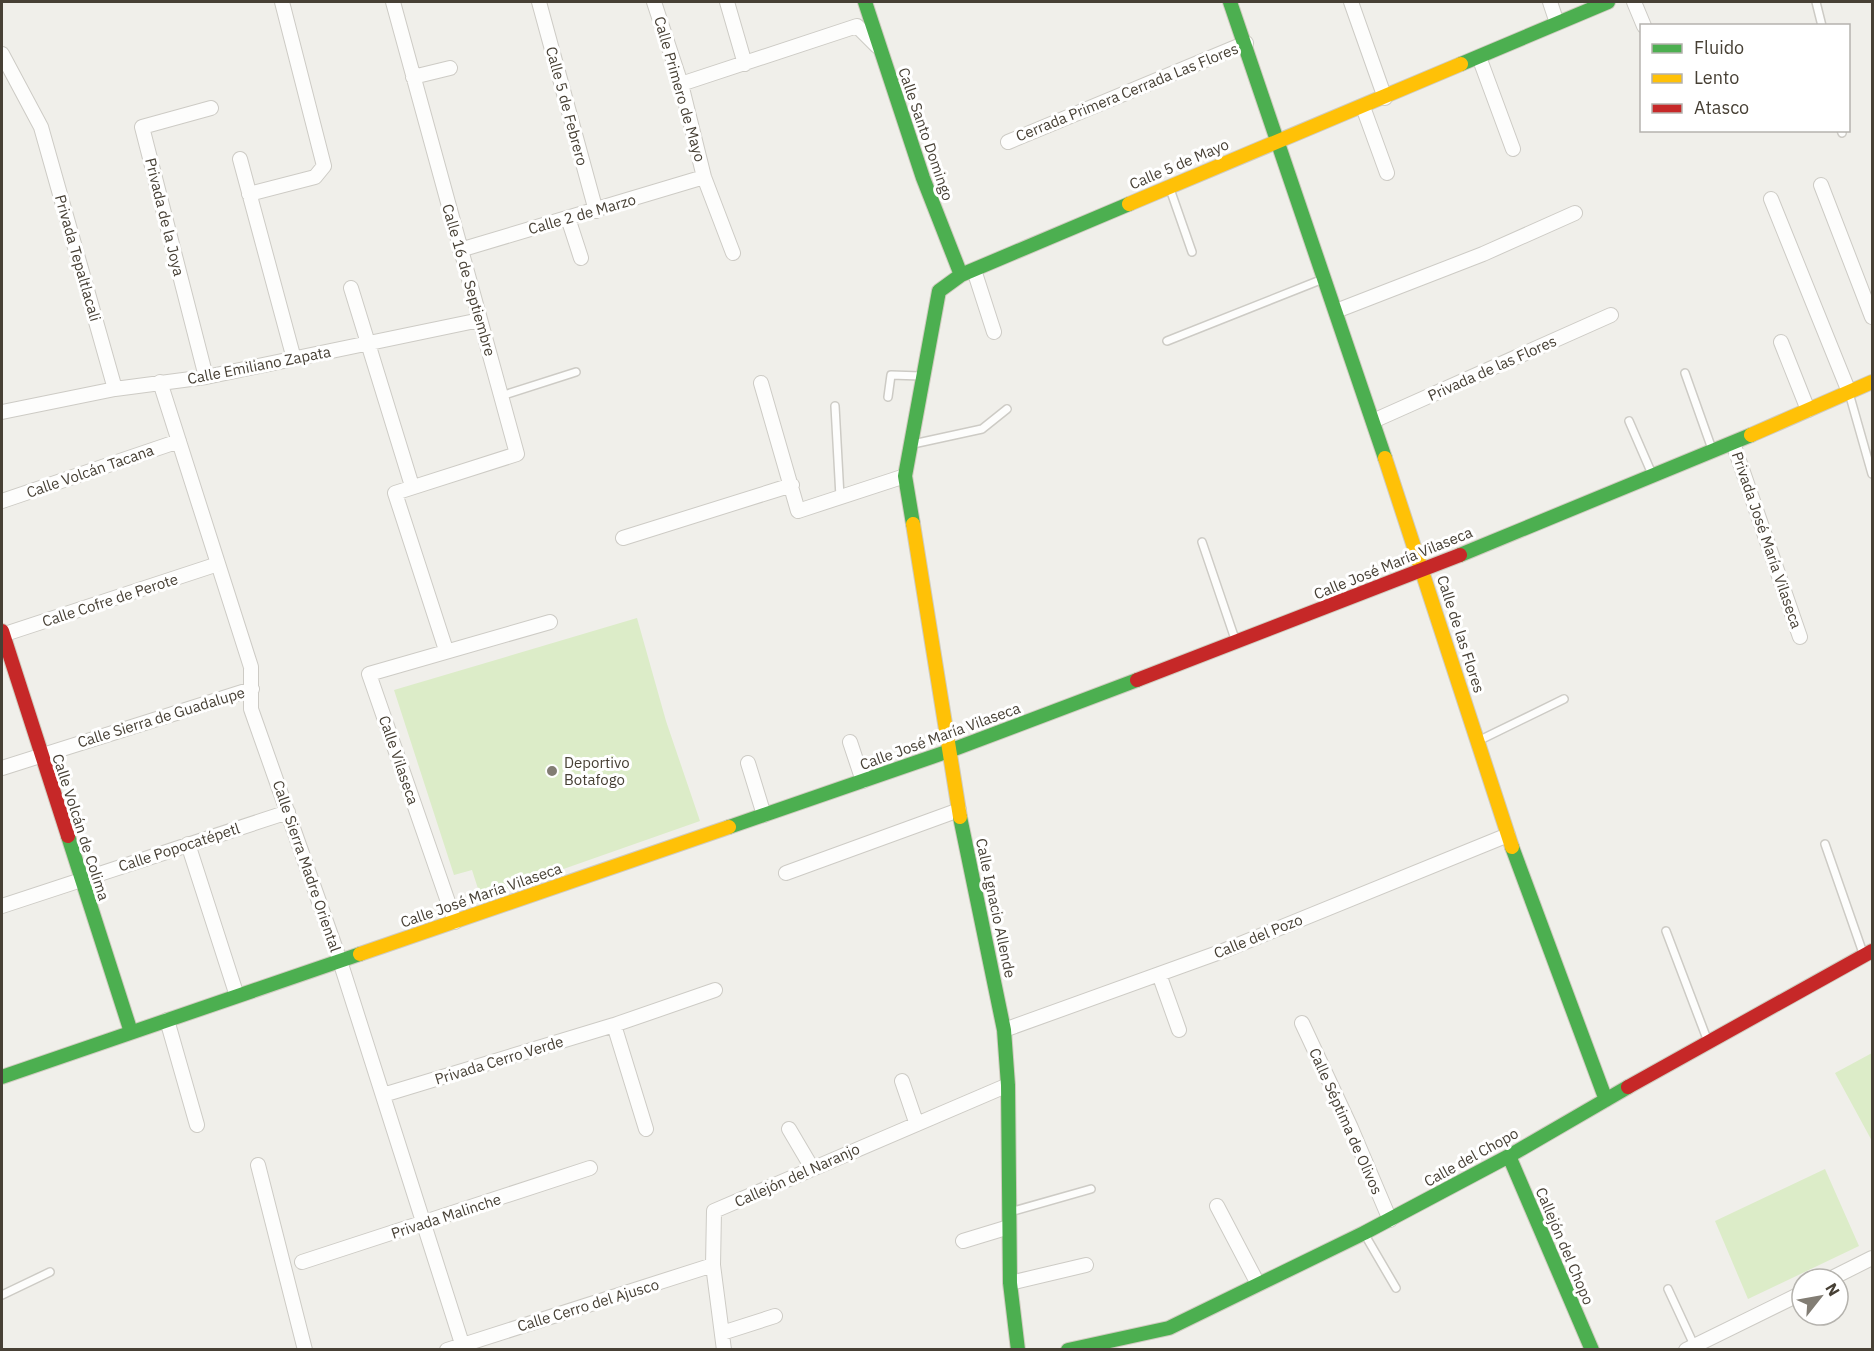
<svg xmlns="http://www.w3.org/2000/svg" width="1874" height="1351" viewBox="0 0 1874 1351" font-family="'IBM Plex Sans',sans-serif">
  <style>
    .green { fill: #dcecc8 }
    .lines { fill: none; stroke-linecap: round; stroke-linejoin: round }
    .lane-casing { stroke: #cdcbc5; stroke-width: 10 }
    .street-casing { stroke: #cdcbc5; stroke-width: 16 }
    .fast-casing { stroke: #d0ccc0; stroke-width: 16 }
    .slow-casing { stroke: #d0ccc0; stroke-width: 16 }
    .jam-casing { stroke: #d0ccc0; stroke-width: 16 }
    .lane { stroke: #fdfdfc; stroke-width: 7 }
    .street { stroke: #fdfdfc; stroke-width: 14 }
    .fast { stroke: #4caf50; stroke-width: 14 }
    .slow { stroke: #ffc107; stroke-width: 14 }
    .jam { stroke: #c62828; stroke-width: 14 }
    .poi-dot { fill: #827d74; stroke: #fff; stroke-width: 2 }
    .labels { text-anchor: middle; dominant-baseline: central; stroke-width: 6; stroke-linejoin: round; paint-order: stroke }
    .street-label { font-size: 15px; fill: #474035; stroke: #fff }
    .poi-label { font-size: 15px; fill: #474035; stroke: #fff; text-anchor: start }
  </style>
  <rect width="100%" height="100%" fill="#f0efea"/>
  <path class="green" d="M637 618 666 721 700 821 481 898 472 870 454 875 394 690Z
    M1872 1053V1141L1835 1073Z
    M1825 1169 1859 1246 1748 1299 1715 1221Z"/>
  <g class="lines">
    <defs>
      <path id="lane" d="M1816 2 1822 26
        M1841 130 1842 133
        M1170 189 1192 252
        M1167 341 1323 279
        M1685 373 1712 449
        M1849 393 1872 474
        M501 396 576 372
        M888 397 891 375 921 376
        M835 406 840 497
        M1629 421 1652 474
        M913 444 982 429 1007 409
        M1202 542 1236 642
        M1480 740 1564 699
        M1825 844 1863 953
        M1666 931 1707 1039
        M1010 1212 1091 1189
        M1365 1235 1396 1288
        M1668 1289 1694 1345
        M2 1295 50 1272"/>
      <path id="street" d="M393 2 517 454 395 493 446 650
        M539 2 596 211
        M654 2 681 84 704 177 733 253
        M727 2 745 64
        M1351 2 1385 98
        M1550 2 1557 23
        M1634 2 1644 26
        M2 54 41 127 115 389
        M1479 57 1513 149
        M413 77 450 68
        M681 84 857 26 877 46
        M1363 107 1387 173
        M1008 142 1246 43
        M240 159 294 359
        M1821 185 1872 317
        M249 194 315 177 324 166 282 2
        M1771 199 1849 392
        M568 218 581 258
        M460 250 704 177
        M974 270 994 332
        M351 288 412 486
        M1336 311 1483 254 1575 213
        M1781 342 1808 410
        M206 377 142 127 211 108
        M160 382 251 667V709L340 961 464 1350
        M761 383 798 511 905 476
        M2 412 115 389 206 377 480 320
        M1373 421 1611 315
        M1733 443 1800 637
        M2 501 179 441
        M623 538 792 485
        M2 635 218 564
        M850 742 863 781
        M748 763 764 815
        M2 768 252 689
        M188 844 237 996
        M786 873 959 810
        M2 906 288 812
        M455 922 369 674 550 622
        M1159 974 1179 1030
        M167 1020 197 1125
        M1302 1023 1351 1128 1390 1220
        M614 1025 646 1129
        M1004 1030 1223 951 1508 835
        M902 1081 916 1122
        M383 1095 614 1025 715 990
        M789 1129 812 1168
        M258 1165 305 1350
        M1217 1206 1258 1284
        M963 1241 1009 1227
        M302 1262 590 1168
        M1830 1279 1872 1258
        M1010 1283 1086 1265
        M722 1333 775 1316
        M447 1350 713 1265
        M724 1350 713 1265 714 1211 1008 1085
        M1686 1350 1802 1293"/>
      <path id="fast" d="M865 2 923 178 961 275
        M1230 2 1385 458
        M1461 64 1608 2
        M913 524 905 476 939 291 961 275 1129 204
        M1460 555 1751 435
        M960 817 1004 1030 1008 1085 1010 1283 1018 1350
        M729 827 949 751 1137 680
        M68 836 131 1032
        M1512 847 1606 1100
        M2 1077 360 954
        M1509 1156 1592 1350
        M1068 1350 1169 1328 1364 1233 1509 1156 1628 1087"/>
      <path id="slow" d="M1129 204 1461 64
        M1751 435 1872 382
        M1385 458 1512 847
        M913 524 960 817
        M360 954 729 827"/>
      <path id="jam" d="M2 631 68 836
        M1137 680 1460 555
        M1628 1087 1872 951"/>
    </defs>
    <use href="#lane" class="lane-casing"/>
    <use href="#street" class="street-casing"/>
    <use href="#fast" class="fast-casing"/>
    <use href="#slow" class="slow-casing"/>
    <use href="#jam" class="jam-casing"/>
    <use href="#lane" class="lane"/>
    <use href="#street" class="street"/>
    <use href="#fast" class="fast"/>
    <use href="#slow" class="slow"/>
    <use href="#jam" class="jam"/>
  </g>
  <circle class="poi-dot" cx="552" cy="771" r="6"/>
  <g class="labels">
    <g class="street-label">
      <text transform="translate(680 89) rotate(74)">Calle Primero de Mayo</text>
      <text transform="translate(1127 92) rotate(-22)">Cerrada Primera Cerrada Las Flores</text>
      <text transform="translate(567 106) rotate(75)">Calle 5 de Febrero</text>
      <text transform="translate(926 134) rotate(71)">Calle Santo Domingo</text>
      <text transform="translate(1179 164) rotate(-23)">Calle 5 de Mayo</text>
      <text transform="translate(582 214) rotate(-16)">Calle 2 de Marzo</text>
      <text transform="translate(165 217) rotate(76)">Privada de la Joya</text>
      <text transform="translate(78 258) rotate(74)">Privada Tepaltlacali</text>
      <text transform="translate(469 280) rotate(74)">Calle 16 de Septiembre</text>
      <text transform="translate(259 365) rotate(-11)">Calle Emiliano Zapata</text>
      <text transform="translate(1492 368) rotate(-24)">Privada de las Flores</text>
      <text transform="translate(90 471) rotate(-19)">Calle Volcán Tacana</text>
      <text transform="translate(1767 540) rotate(71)">Privada José María Vilaseca</text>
      <text transform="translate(1393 563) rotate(-22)">Calle José María Vilaseca</text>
      <text transform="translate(110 600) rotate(-18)">Calle Cofre de Perote</text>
      <text transform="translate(1461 634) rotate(72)">Calle de las Flores</text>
      <text transform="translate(161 717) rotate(-17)">Calle Sierra de Guadalupe</text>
      <text transform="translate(940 736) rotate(-20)">Calle José María Vilaseca</text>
      <text transform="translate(399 760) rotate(71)">Calle Vilaseca</text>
      <text transform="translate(81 827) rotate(72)">Calle Volcán de Colima</text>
      <text transform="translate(179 847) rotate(-18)">Calle Popocatépetl</text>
      <text transform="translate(307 866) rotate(71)">Calle Sierra Madre Oriental</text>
      <text transform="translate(481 895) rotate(-19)">Calle José María Vilaseca</text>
      <text transform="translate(996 908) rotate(78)">Calle Ignacio Allende</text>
      <text transform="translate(1258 936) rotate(-22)">Calle del Pozo</text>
      <text transform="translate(499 1060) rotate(-17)">Privada Cerro Verde</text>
      <text transform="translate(1346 1121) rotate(66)">Calle Séptima de Olivos</text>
      <text transform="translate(1471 1157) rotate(-29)">Calle del Chopo</text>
      <text transform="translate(797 1175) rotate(-24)">Callejón del Naranjo</text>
      <text transform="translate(446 1216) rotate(-18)">Privada Malinche</text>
      <text transform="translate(1565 1246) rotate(67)">Callejón del Chopo</text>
      <text transform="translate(588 1305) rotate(-17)">Calle Cerro del Ajusco</text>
    </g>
    <g class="poi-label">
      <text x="564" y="762">Deportivo<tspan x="564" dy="17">Botafogo</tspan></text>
    </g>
  </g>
  <rect width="1874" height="1351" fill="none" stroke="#474035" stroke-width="6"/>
  <rect x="1640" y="24" width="210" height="108" fill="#ffffff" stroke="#b5b3ae" stroke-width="1.5"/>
  <rect x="1652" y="44" width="30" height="9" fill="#4caf50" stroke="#b5b3ae" stroke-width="1.5"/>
  <text x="1694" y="54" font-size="18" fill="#474035">Fluido</text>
  <rect x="1652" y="74" width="30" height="9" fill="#ffc107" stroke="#b5b3ae" stroke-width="1.5"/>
  <text x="1694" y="84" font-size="18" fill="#474035">Lento</text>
  <rect x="1652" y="104" width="30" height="9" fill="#c62828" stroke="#b5b3ae" stroke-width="1.5"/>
  <text x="1694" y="114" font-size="18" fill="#474035">Atasco</text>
  <g transform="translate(1820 1297) rotate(59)"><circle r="28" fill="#ffffff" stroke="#b5b3ae" stroke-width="1.5"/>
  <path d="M0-4.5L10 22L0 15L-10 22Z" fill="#827d74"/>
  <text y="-9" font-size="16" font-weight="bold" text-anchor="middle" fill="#474035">N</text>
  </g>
</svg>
